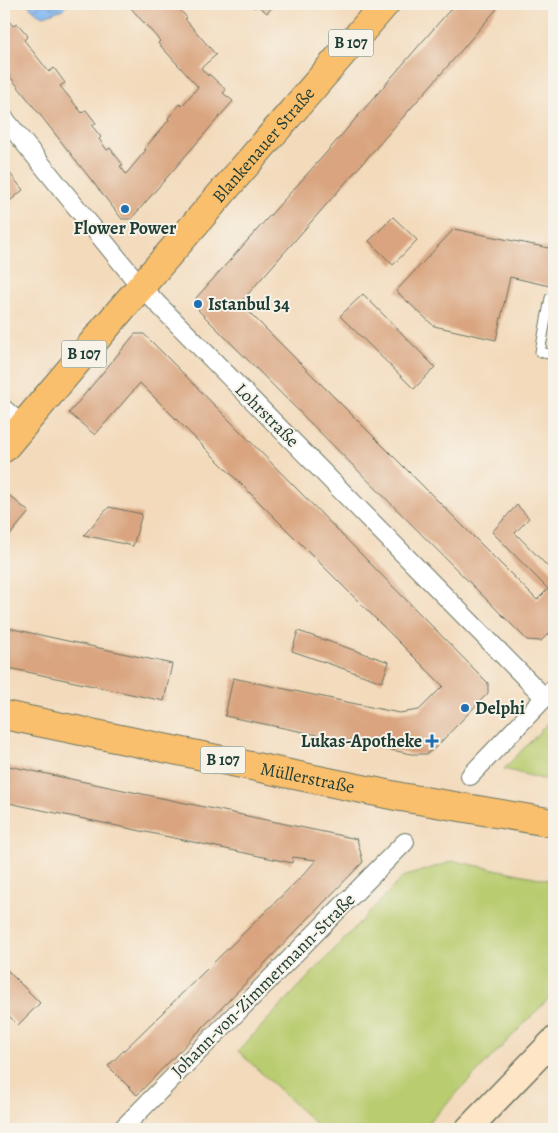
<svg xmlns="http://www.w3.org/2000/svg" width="558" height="1133" viewBox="0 0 558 1133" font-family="Alegreya,serif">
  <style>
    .green { fill: #b9cc70; stroke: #6c8452 }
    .water { fill: url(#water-waves); stroke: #527a93 }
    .building { fill: #d9a47f }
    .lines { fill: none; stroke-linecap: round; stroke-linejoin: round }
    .service-casing { stroke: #697463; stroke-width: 11 }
    .minor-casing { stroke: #697463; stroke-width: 20 }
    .secondary-casing { stroke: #697463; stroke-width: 28 }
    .primary-casing { stroke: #697463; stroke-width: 30 }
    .service { stroke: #fff; stroke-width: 9 }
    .minor { stroke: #fff; stroke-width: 18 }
    .secondary { stroke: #fde5c5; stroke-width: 25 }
    .primary { stroke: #f9bf6d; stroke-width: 28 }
    .poi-dot { fill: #1f6fb2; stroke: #f7f3e8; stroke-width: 2 }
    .labels { text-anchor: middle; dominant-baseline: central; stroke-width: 4; stroke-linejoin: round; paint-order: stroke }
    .shield { fill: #f7f3e8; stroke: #60746a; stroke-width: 1 }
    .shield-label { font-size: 16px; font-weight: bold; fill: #1f3d34 }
    .street-label { font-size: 18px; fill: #1f3d34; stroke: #f7f3e8 }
    .poi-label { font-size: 18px; font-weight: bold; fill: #1f3d34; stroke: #f7f3e8; text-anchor: start }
  </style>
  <defs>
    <pattern id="water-waves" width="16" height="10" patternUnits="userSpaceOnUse" patternTransform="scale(1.25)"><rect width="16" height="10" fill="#84b8f2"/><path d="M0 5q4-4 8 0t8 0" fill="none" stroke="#6b97c5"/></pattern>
  </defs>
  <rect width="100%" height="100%" fill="#f7f3e8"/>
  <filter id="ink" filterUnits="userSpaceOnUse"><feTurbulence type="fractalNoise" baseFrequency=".02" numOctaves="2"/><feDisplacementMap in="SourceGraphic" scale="10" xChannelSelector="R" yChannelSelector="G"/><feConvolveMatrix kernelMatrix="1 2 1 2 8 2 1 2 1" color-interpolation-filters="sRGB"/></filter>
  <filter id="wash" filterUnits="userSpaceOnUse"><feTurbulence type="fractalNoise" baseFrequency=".0096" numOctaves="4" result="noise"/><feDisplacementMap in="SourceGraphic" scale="20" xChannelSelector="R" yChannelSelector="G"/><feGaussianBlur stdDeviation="1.12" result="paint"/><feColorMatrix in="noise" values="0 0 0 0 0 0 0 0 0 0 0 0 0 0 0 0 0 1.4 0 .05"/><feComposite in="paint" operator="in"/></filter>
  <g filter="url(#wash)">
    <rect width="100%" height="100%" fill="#f3dabb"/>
    <path class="green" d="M554 717V782L504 769Z
      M454 861 554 881V993L422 1129H321L238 1051 403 877Z"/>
    <path class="water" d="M27 4H67L63 9 44 16 37 13Z"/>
    <g id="blocks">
      <path class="building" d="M130 4H175L187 18 185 19 216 55 201 68 208 76 209 74 226 90 223 93 233 101 131 219H122L4 69V11L6 14 4 15 13 26 17 23 28 36 24 40 49 72 54 68 65 83 60 86 82 113 86 110 96 123 92 126 101 137 99 139 107 150 110 148 123 165 120 166 126 174 146 150 144 149 169 120 168 118 180 104 182 106 198 87 158 43 160 41 130 7 131 5Z
        M250 4H275L267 13 257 5 255 8Z
        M455 4H501L447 67 240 303 537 600 548 589 492 532 517 505 529 518 515 533 554 573V628L541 641 527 640 199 311 196 298 326 153Z
        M4 166 23 190 4 206Z
        M393 217 417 240 393 265 369 241Z
        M454 229 554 249V287L510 277 496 340 434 326 396 291Z
        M363 294 435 367 414 389 340 316Z
        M135 334H144L169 359 488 683V693L436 747 427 754H411L225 716 233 678 399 713 419 710 443 686 140 383 95 435 69 413Z
        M4 491 29 512 4 542Z
        M109 507 142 514 133 546 84 535Z
        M4 627 172 664 164 701 4 667Z
        M298 631 389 662 382 682 292 651Z
        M4 765 357 839 363 862 137 1095 108 1066 305 873 316 860 293 857 292 863 4 802Z
        M4 967 40 1003 18 1025 4 1011Z"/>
    </g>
  </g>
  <g filter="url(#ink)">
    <use href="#blocks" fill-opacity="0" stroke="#697463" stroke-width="1"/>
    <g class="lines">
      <defs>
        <path id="service" d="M550 298 540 352 554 355"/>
        <path id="minor" d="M4 118 141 287 545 698
          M4 409 23 426
          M470 776 554 688
          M122 1129 405 842"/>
        <path id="secondary" d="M468 1129 554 1040"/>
        <g id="primary">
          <path id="s1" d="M4 448 118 313 385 4"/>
          <path id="s2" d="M4 715 401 797 554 823"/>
        </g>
      </defs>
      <use href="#service" class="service-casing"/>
      <use href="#minor" class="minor-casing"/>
      <use href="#secondary" class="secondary-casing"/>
      <use href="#primary" class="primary-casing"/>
      <use href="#service" class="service"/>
      <use href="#minor" class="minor"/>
      <use href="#secondary" class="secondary"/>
      <use href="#primary" class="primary"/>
    </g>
  </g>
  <g class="poi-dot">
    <circle cx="125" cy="209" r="5"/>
    <circle cx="198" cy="304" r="5"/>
    <circle cx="465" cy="708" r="5"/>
    <path d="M429.5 733.5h5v5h5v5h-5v5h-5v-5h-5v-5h5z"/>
  </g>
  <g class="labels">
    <g class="shield">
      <rect x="328.5" y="29.5" width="45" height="27" rx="4"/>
      <rect x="61.5" y="340.5" width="45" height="27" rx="4"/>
      <rect x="200.5" y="746.5" width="45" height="27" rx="4"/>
    </g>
    <g class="shield-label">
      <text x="351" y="43">B 107</text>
      <text x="84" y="354">B 107</text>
      <text x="223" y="760">B 107</text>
    </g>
    <g class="street-label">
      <text stroke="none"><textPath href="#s1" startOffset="399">Blankenauer Straße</textPath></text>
      <text transform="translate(267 415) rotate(45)">Lohrstraße</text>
      <text stroke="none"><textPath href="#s2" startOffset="310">Müllerstraße</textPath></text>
      <text transform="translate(263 985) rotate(-45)">Johann-von-Zimmermann-Straße</text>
    </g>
    <g class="poi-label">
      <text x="125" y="228" text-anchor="middle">Flower Power</text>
      <text x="208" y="304">Istanbul 34</text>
      <text x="475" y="708">Delphi</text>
      <text x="422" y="741" text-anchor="end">Lukas-Apotheke</text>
    </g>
  </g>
  <rect width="558" height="1133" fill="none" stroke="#f7f3e8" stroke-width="20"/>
</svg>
